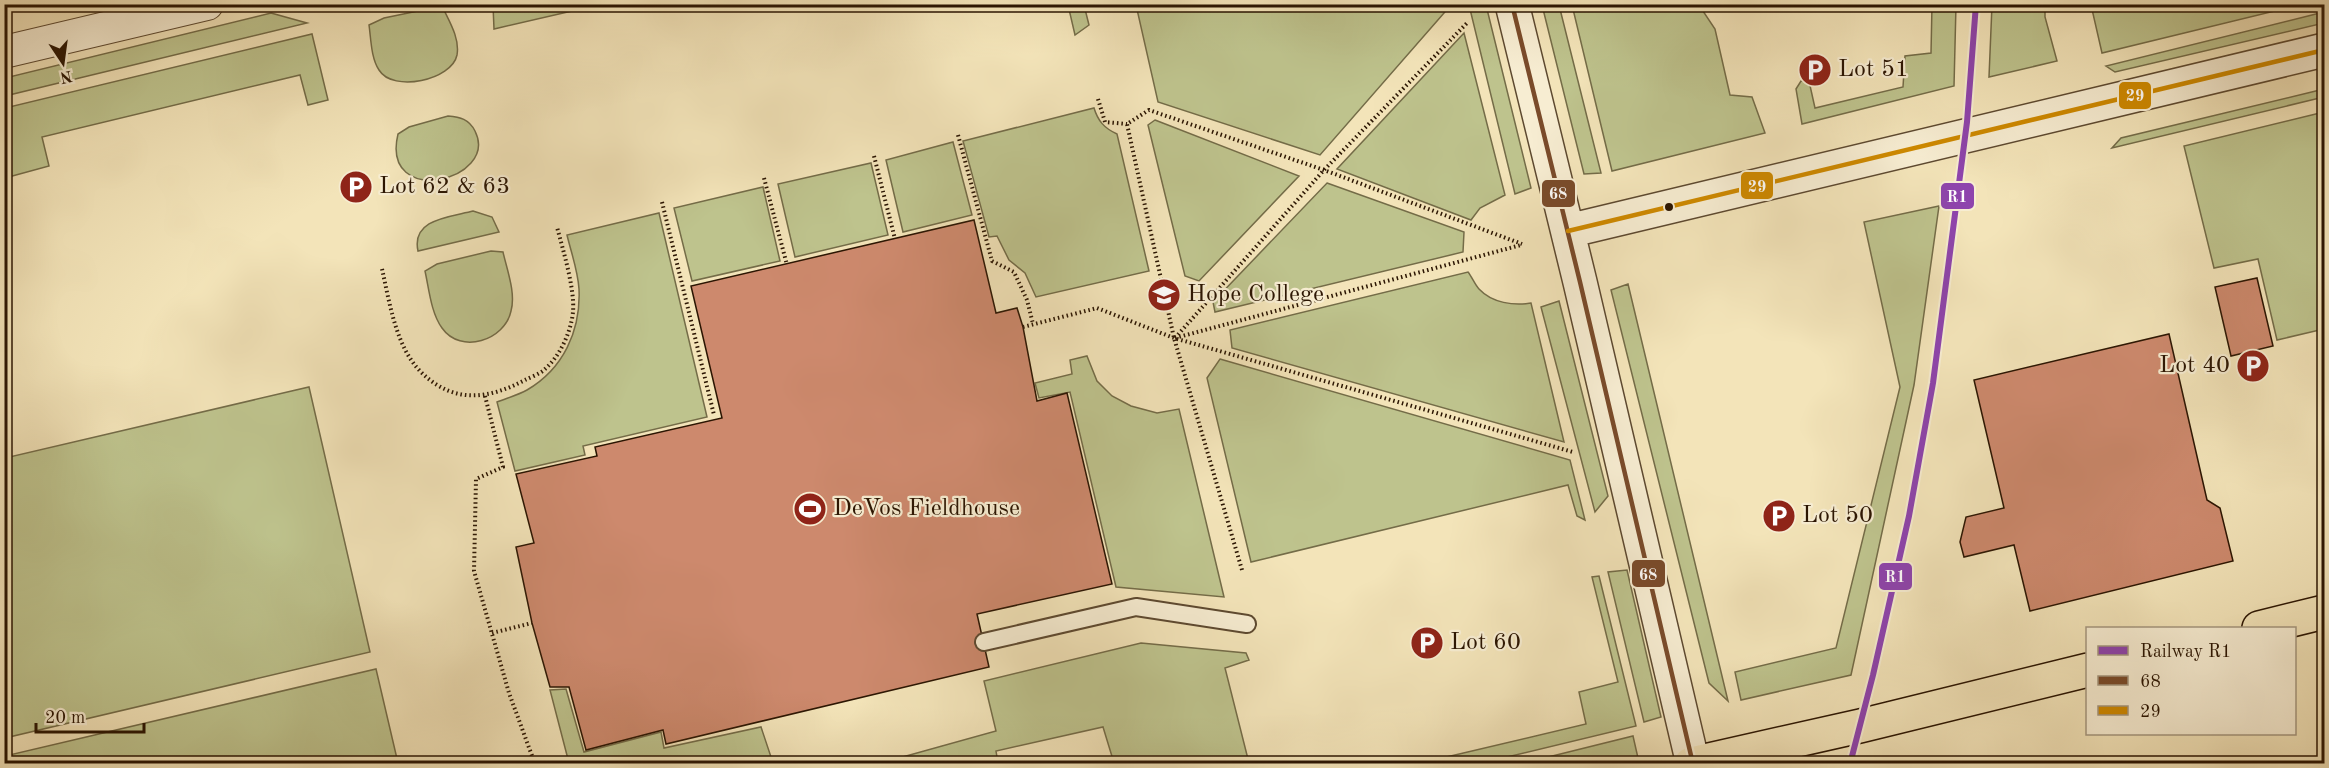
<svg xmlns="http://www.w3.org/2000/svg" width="2329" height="768" viewBox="0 0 2329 768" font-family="'Old Standard TT',serif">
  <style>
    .green { fill: #bec38d; stroke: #746c48; stroke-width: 1.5 }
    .building { fill: #cd896d; stroke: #2b1502; stroke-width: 1.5 }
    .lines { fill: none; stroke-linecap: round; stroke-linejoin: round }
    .service-casing { stroke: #5d4930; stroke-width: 20 }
    .minor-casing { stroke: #5d4930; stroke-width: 34 }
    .tertiary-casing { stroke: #5d4930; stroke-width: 36 }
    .primary-casing { stroke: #2b1502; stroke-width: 36 }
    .path { stroke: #2b1502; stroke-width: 4; stroke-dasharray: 1.5 3; stroke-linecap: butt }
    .service { stroke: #f7edd2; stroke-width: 16 }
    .minor { stroke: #f7edd2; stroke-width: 32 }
    .tertiary { stroke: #f7edd2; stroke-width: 33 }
    .primary { stroke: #f3e4b9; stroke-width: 33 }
    .bus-1-casing { stroke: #f7edd2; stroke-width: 9 }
    .bus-2-casing { stroke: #f7edd2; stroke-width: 9 }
    .bus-1 { stroke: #7a4b2a; stroke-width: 4.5 }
    .bus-2 { stroke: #ce8900; stroke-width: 4.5 }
    .rail-1-casing { stroke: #f7edd2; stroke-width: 10 }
    .rail-1 { stroke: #8e44ad; stroke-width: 6 }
    .bus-dot { fill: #2b1502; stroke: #f7edd2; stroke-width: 2 }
    .labels { text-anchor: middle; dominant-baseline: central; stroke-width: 4.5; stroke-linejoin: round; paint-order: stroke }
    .poi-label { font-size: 24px; fill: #2b1502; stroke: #f7edd2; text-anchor: start }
    .line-badge { stroke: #f7edd2; stroke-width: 2 }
    .badge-label { font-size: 16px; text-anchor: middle; font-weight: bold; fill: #fff }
  </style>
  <rect width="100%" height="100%" fill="#f3e4b9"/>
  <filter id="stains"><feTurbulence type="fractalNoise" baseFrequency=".00333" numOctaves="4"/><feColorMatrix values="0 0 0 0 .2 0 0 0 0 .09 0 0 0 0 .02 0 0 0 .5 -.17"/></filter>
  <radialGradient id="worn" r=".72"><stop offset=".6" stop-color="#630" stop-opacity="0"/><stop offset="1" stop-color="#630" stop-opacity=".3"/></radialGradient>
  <path class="green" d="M493 5V4L598 5 494 29Z
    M1068 5H1084L1089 25 1075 35Z
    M1136 5V4L1451 5 1320 155 1158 102Z
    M1469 5H1486L1531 188 1515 194Z
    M1542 5H1559L1601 173 1584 174Z
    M1572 5H1699L1715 29 1730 95 1752 97 1765 133 1612 171Z
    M1932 5H1956L1954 86 1802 124 1796 89 1801 81H1809L1815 108 1903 87 1905 56 1931 53Z
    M1992 5H2045V17L2057 61 1989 77Z
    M2091 5V4L2299 5 2102 53Z
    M442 6C449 21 460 38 457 55 452 80 393 93 379 70 371 58 371 39 369 25L384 18Z
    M2324 12V23L2115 72 2106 66Z
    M271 13 307 23 5 96V78Z
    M1464 33 1505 195 1480 208 1471 220 1337 169Z
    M312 34 328 100 308 105 300 75 42 137 49 166 5 178V108Z
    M2324 89V97L2112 148 2121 138Z
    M1094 108C1098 121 1104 128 1117 134L1149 271 1036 297 1025 273 1009 260 997 236 989 237 963 141Z
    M2324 112V329L2277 340 2258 259 2214 268 2184 146Z
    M448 116C460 117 469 119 475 131 500 181 380 209 398 134L409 127Z
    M1155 120 1299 176 1199 281 1185 276 1148 125Z
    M953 142 972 215 903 232 886 160Z
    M871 163 888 235 795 257 778 184Z
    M1327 183 1464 232 1463 252 1215 312 1213 302Z
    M763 187 780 261 692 281 674 208Z
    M1939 206 1914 385 1851 675 1741 700 1735 672 1836 648 1900 387 1864 222Z
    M473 211 492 217 499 232 418 251C411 219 450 217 473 211Z
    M659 213 707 417 583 446 585 455 515 471 497 402C507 398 518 395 527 390 563 369 581 331 579 289 578 271 571 252 567 235Z
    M491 251 503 252C507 270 516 293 511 311 505 340 461 355 442 328 431 313 429 289 425 271L437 264Z
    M1468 272C1472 277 1475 285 1479 289 1492 303 1514 306 1531 303L1564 442 1232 348 1230 330Z
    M1628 284 1728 701 1709 683 1611 290Z
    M1559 301 1608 496 1595 512 1541 307Z
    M1087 356 1097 381 1112 396 1131 406 1157 413 1179 409 1224 597 1116 587 1070 392 1039 398 1035 383 1072 374 1070 360Z
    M1220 359 1570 460 1585 520 1577 516 1568 485 1251 562 1207 378Z
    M309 387 370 652 5 738V458Z
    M1627 570 1661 717 1644 722 1608 572Z
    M1599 576 1636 726 1482 763H1421L1586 724 1579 692 1618 682 1592 577Z
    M1141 643 1246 653 1249 660 1225 668 1249 763H1114L1103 727 996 751 998 763H881L996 731 984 681Z
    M376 669 398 763H5V756Z
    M566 689 584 752 661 732 664 748 761 727 773 763 585 764 583 760 569 763 550 690Z
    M1633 736 1638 758 1615 764 1524 763Z"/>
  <path class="building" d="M974 220 996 313 1017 308 1023 327 1037 401 1067 393 1112 584 977 614 989 667 666 744 663 730 586 750 569 687H550L532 623 516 547 534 543 516 474 597 456 595 447 722 418 691 286Z
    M2257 278 2273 346 2231 356 2215 287Z
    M2169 334 2207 500 2220 508 2233 561 2030 611 2014 545 1964 557 1960 542 1966 517 2004 508 1974 380Z"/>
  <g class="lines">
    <defs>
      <path id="service" d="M984 642 1136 607 1247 624"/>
      <path id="minor" d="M4 52 207 4"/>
      <path id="tertiary" d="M1512 4 1580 282 1693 764
        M1568 231 2324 50"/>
      <path id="primary" d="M2259 628 2324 612
        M1691 764 1860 726 2088 670"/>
    </defs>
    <use href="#service" class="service-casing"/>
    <use href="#minor" class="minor-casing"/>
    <use href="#tertiary" class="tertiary-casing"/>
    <use href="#primary" class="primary-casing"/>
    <path class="path" d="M1098 99 1105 122 1127 124
      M958 135 992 261 1014 272 1027 300 1033 324
      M874 156 895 239
      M764 178 787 265
      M662 202 714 415
      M382 269C390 304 396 349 423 374 455 404 489 399 525 380 531 377 540 374 545 369 560 356 571 332 573 312 575 289 563 250 557 227
      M1023 327 1097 308 1174 338 1573 452
      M1175 338 1324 170 1467 23
      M1175 338 1521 245
      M485 396 503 467 476 479 474 571 509 693 535 764
      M1242 570 1174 338 1127 124 1149 110 1324 170 1522 244
      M492 633 532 623"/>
    <use href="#service" class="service"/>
    <use href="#minor" class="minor"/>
    <use href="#tertiary" class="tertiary"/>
    <use href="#primary" class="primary"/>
    <defs>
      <path id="bus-1" d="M1512 4 1580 282 1693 764"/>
      <path id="bus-2" d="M1568 231 2324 50"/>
    </defs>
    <use href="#bus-1" class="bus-1-casing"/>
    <use href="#bus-2" class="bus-2-casing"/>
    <use href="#bus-1" class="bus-1"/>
    <use href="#bus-2" class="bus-2"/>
    <defs>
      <path id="rail-1" d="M1850 764 1873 675 1909 516 1933 383 1967 122 1976 4"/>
    </defs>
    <use href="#rail-1" class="rail-1-casing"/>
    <use href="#rail-1" class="rail-1"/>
  </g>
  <defs>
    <symbol id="parking-disc" viewBox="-11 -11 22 22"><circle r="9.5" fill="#8f2418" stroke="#f7edd2"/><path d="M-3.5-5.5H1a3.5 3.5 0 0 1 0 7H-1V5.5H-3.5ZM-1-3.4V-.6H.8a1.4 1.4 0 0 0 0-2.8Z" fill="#fff"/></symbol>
    <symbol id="university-disc" viewBox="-11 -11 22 22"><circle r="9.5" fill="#8f2418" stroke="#f7edd2"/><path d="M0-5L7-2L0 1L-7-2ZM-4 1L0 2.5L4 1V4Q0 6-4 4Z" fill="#fff"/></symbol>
    <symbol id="stadium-disc" viewBox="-11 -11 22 22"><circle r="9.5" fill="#8f2418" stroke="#f7edd2"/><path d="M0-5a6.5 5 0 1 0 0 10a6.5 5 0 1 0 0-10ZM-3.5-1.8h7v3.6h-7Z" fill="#fff"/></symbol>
  </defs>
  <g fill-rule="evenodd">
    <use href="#parking-disc" x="1796" y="51" width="38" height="38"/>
    <use href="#parking-disc" x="337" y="168" width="38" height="38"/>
    <use href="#university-disc" x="1145" y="276" width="38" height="38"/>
    <use href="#parking-disc" x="2234" y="347" width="38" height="38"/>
    <use href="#stadium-disc" x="791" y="490" width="38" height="38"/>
    <use href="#parking-disc" x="1760" y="497" width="38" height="38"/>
    <use href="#parking-disc" x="1408" y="624" width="38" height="38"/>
  </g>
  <circle class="bus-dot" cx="1669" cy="207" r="5"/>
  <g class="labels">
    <g class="poi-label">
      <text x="1838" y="70">Lot 51</text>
      <text x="379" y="187">Lot 62 &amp; 63</text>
      <text x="1187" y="295">Hope College</text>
      <text x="2230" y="366" text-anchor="end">Lot 40</text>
      <text x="833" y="509">DeVos Fieldhouse</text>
      <text x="1802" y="516">Lot 50</text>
      <text x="1450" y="643">Lot 60</text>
    </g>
  </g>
  <g class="line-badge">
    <rect x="2118" y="81" width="34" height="29" rx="6" fill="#ce8900"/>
    <rect x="1740" y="171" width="34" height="29" rx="6" fill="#ce8900"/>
    <rect x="1541" y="179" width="35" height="29" rx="6" fill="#7a4b2a"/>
    <rect x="1940" y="182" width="35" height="28" rx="6" fill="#8e44ad"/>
    <rect x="1631" y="559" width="35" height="29" rx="6" fill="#7a4b2a"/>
    <rect x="1878" y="562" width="35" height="29" rx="6" fill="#8e44ad"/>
  </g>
  <g class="badge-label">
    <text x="2135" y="101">29</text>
    <text x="1757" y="192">29</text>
    <text x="1558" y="199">68</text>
    <text x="1957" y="202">R1</text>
    <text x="1648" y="580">68</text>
    <text x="1895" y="582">R1</text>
  </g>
  <rect width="2329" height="768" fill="none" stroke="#f3e4b9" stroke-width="24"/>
  <rect x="6" y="6" width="2317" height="756" fill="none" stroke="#2b1502" stroke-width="3"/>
  <rect x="12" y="12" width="2305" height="744" fill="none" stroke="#2b1502" stroke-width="1.5"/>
  <rect x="2086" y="627" width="210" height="108" fill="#f7edd2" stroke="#a5977f" stroke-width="1.5"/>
  <rect x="2098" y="646" width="30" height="9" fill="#8e44ad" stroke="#a5977f" stroke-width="1.5"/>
  <text x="2140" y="657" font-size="18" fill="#2b1502">Railway R1</text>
  <rect x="2098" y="676" width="30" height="9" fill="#7a4b2a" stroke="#a5977f" stroke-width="1.5"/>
  <text x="2140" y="687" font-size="18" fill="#2b1502">68</text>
  <rect x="2098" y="706" width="30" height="9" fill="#ce8900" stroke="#a5977f" stroke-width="1.5"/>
  <text x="2140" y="717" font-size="18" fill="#2b1502">29</text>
  <g transform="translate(63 63) rotate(167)" stroke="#f7edd2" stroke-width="4.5" paint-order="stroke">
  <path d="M0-4.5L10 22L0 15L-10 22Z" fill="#2b1502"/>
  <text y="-9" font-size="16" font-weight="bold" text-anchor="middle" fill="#2b1502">N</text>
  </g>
  <path d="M36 723v9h108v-9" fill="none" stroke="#2b1502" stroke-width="3"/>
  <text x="45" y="723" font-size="18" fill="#2b1502" stroke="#f7edd2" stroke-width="4.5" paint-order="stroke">20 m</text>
  <rect width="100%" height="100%" filter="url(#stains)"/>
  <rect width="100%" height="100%" fill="url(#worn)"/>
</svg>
